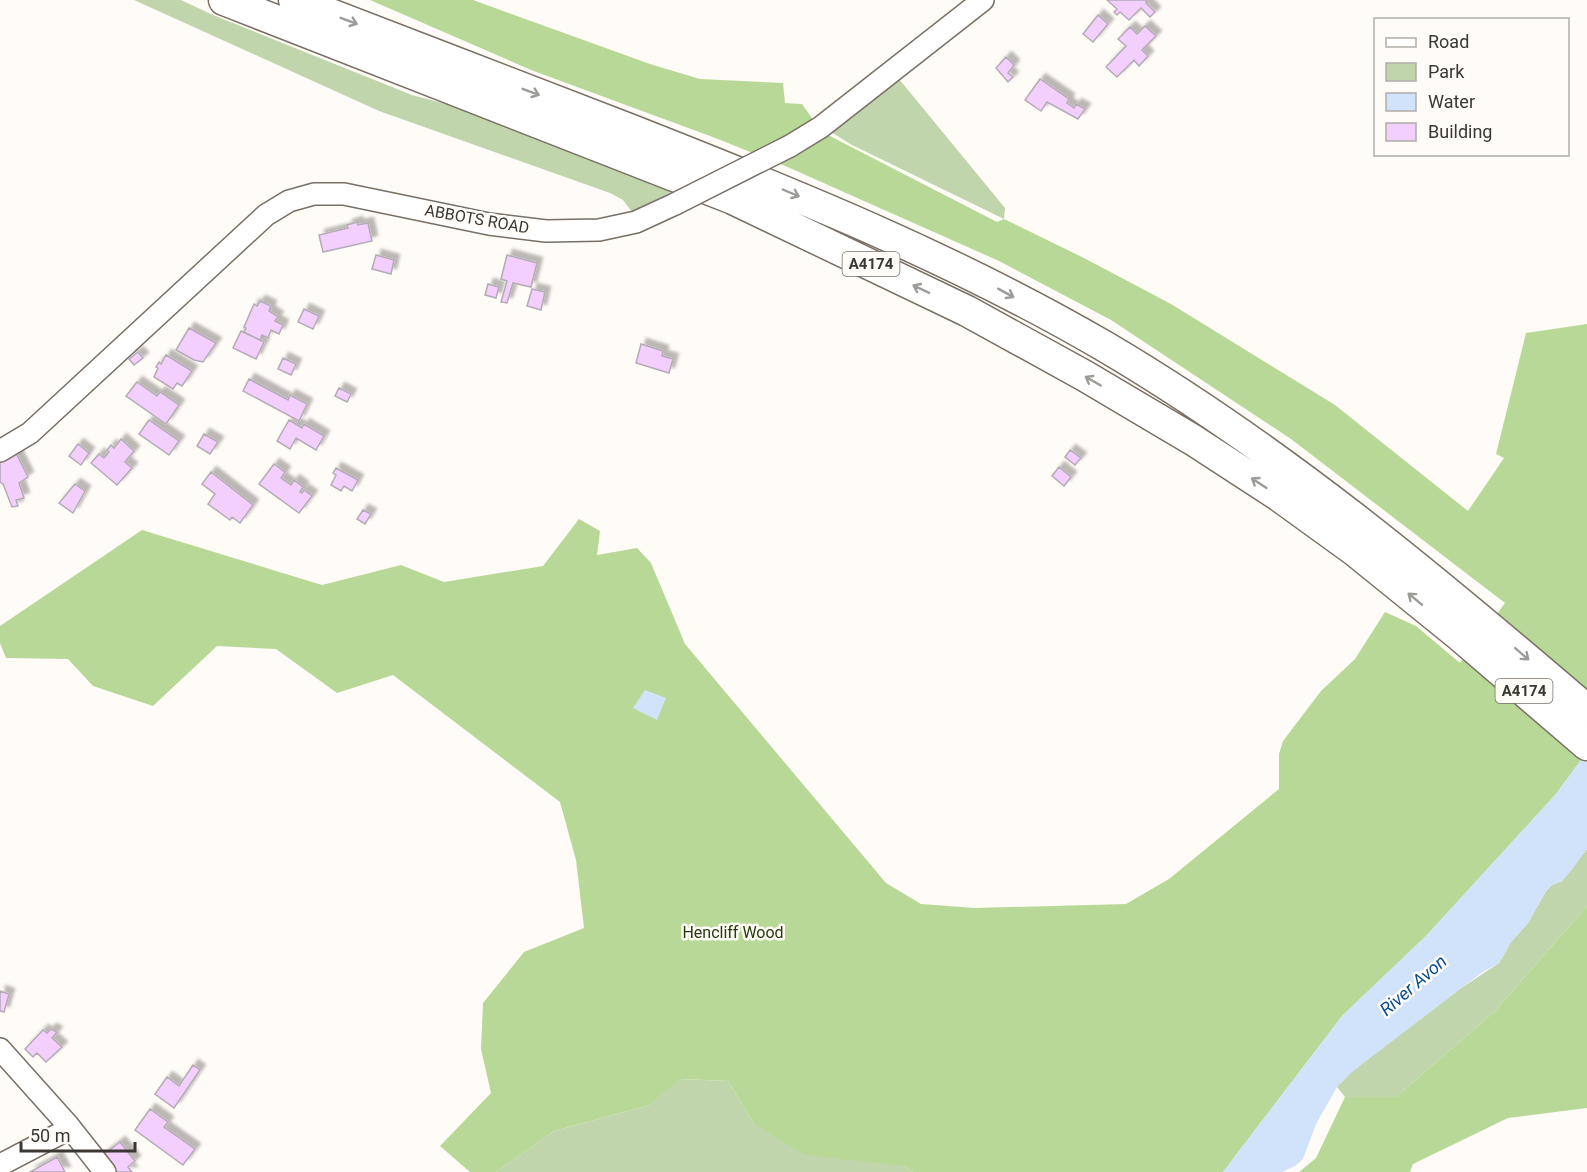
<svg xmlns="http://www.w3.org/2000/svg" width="1587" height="1172" viewBox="0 0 1587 1172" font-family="Roboto,sans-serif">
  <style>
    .green { fill: #c0d5ac }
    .forest { fill: #b8d898 }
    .water { fill: #d0e3fa }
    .building { fill: #f3cffe; stroke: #b4abb7; stroke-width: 1.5; filter: url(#shadow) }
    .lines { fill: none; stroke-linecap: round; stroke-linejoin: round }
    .minor-casing { stroke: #796f65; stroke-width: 24 }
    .highway-casing { stroke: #796f65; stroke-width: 33 }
    .minor { stroke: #fff; stroke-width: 21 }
    .highway { stroke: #fff; stroke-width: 30 }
    .minor-bridge-casing { stroke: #796f65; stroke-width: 24; stroke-linecap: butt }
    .minor-bridge { stroke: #fff; stroke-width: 21 }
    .oneway { stroke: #9d9b98 }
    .labels { text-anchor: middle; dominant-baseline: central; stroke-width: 5; stroke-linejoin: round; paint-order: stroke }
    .shield { fill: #fffbf6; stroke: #76726d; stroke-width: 1.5 }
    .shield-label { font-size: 15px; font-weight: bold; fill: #3b3732 }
    .street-label { font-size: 16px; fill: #3b3732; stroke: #fffbf6 }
    .park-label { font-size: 16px; fill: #273b0d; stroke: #fffbf6 }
    .water-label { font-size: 18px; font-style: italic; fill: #094f8e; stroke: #fffbf6 }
  </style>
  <defs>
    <filter id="shadow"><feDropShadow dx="5.5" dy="-5.5" stdDeviation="1.5" flood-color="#0004"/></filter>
  </defs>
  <rect width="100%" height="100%" fill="#fffbf6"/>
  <path class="green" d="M134 0H181L213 15 412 95 517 123 679 188 632 212 623 200 610 193 379 111Z
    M899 79 1005 208 1004 219 850 144 831 132Z
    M1587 849V906L1494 1012 1396 1097H1345L1337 1087 1352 1071 1460 989 1499 963 1511 942 1528 923 1546 891 1552 885 1562 881Z
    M679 1079 728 1081 754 1124 904 1166 913 1172H496L554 1131 650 1105Z"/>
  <path class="forest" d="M370 0H473L650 64 700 79 783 83 785 103 802 104 814 121 783 142 803 152 828 135 997 222 1004 219 1084 258 1171 304 1335 405 1468 511 1504 458 1496 454 1526 333 1587 324V752L1556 794 1427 935 1342 1016 1223 1172H913L904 1166 805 1155 754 1124 728 1081 680 1079 650 1105 554 1131 496 1172H470L440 1146 491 1093 481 1049 483 1003 524 952 584 928 576 860 560 802 393 675 337 693 276 649 217 646 153 706 93 686 68 659 6 658 0 643V626L142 530 322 585 401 565 444 582 543 566 579 519 600 531 597 555 637 548 651 563 685 644 886 883 921 904 975 908 1126 904 1169 879 1279 789V754L1283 741 1321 691 1355 659 1385 612 1416 626 1460 663 1505 603 1291 439 1111 320 999 261 783 165 718 139 531 70Z
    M1587 906V1108L1508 1118 1413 1164 1410 1172H1299L1316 1158 1345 1097H1396L1494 1012Z"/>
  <path class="water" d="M645 690 666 698 657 720 633 708Z
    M1587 752V849L1571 871 1562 881 1552 885 1546 891 1528 923 1511 942 1499 963 1483 972 1460 989 1352 1072 1337 1087 1316 1124 1303 1159 1295 1166 1282 1172H1223L1342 1016 1427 935 1556 794Z"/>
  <path class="building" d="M1107 0H1146V3L1155 12 1150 17 1141 8 1129 20 1120 12 1117 15 1114 12 1117 9Z
    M1098 15 1108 24 1093 42 1083 34Z
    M1145 26 1156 36 1142 50 1148 56 1139 66 1134 60 1117 77 1106 67 1126 46 1118 39 1130 27 1137 34Z
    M1006 57 1014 65 1008 73 1013 77 1008 82 996 68Z
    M1040 79 1069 99 1067 103 1074 108 1076 104 1085 109 1078 119 1047 102 1041 111 1025 100Z
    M357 222 358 225 368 223 372 241 323 252 319 235 348 228 347 225Z
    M376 255 394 260 391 274 372 269Z
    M507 255 537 263 531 287 513 283 507 303 501 302 507 281 501 279Z
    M488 284 499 287 496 298 485 295Z
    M532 289 545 292 541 310 527 306Z
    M260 301 271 306 269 311 278 317 275 321 283 325 279 334 271 330 268 338 262 335 260 340 244 332 246 328 244 327 254 304 257 306Z
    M304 309 319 316 313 329 298 322Z
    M189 328 216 343 203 362 194 360 176 350Z
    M241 331 264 342 256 359 233 348Z
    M641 344 663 351 662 356 673 359 669 373 636 363Z
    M138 352 143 358 134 365 129 359Z
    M166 355 192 371 182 386 177 383 173 389 154 377 158 368 156 367 159 362 161 364Z
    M283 358 296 364 291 375 278 369Z
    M249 379 288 400 290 395 307 404 299 421 243 391Z
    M137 382 157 396 160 392 179 405 166 424 126 396Z
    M339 388 351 394 347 402 335 396Z
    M149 420 179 441 169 455 139 434Z
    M289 420 302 428 304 424 324 436 316 450 296 438 290 449 277 441Z
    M204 434 218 442 210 454 197 446Z
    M121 439 134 451 125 462 132 468 117 485 91 463 99 454 104 458 109 452 107 450 111 445 114 448Z
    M78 444 89 453 81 465 69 456Z
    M1070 450 1081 458 1075 465 1065 457Z
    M15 451 28 477 19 483 24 498 16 500 18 506 12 507 3 484 0 482V459Z
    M274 464 285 472 281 478 291 485 294 480 303 487 300 492 302 493 304 490 312 496 299 513 259 484Z
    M1059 467 1071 477 1064 486 1052 476Z
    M336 468 358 480 352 491 344 486 341 491 331 485 336 475 333 473Z
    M211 472 253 505 240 523 232 517 230 520 208 504 215 494 202 484Z
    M75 484 85 491 73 513 59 503Z
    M363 510 371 514 365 524 357 519Z
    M0 991 9 994 4 1012 0 1011Z
    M51 1029 57 1032 52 1038 62 1047 46 1062 37 1053 33 1057 25 1049 43 1030 47 1033Z
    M193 1065 200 1070 174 1108 155 1094 167 1077 179 1086Z
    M150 1109 168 1122 164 1127 195 1149 183 1165 135 1130Z
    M120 1142 135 1161 128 1167 132 1172H116L103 1155Z
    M57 1157 65 1172H30Z"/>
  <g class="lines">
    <defs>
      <path id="minor" d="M790 146 821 127 983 0
        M0 451 30 433 266 215 289 201 314 194H344L489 224 546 231 599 230 636 222 675 204
        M0 1049 68 1125 105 1172
        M0 1165 67 1130 68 1125"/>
      <path id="highway" d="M224 0 733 199 967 311 1085 376 1193 440 1279 496 1355 551 1460 636 1587 745
        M294 0C406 43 517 86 629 129 792 193 953 258 1104 346 1279 449 1433 578 1587 710"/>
    </defs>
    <use href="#minor" class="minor-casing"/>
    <use href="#highway" class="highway-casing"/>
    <use href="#minor" class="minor"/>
    <use href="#highway" class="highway"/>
    <defs>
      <path id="minor-bridge" d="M675 204 790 146"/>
    </defs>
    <use href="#minor-bridge" class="minor-bridge-casing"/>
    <use href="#minor-bridge" class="minor-bridge"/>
  </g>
  <defs><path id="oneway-shaft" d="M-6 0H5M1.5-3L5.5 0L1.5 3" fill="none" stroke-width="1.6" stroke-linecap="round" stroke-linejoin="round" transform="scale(1.5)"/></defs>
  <g class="oneway">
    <use href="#oneway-shaft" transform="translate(349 21) rotate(21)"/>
    <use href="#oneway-shaft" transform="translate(531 92) rotate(21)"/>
    <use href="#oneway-shaft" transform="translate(791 193) rotate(23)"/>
    <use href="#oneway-shaft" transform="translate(921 289) rotate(-154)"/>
    <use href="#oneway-shaft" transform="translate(1006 293) rotate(29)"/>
    <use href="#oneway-shaft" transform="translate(1093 381) rotate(-150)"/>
    <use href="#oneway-shaft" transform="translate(1259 483) rotate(-147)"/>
    <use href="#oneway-shaft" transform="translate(1415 599) rotate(-141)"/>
    <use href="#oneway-shaft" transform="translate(1522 654) rotate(41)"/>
  </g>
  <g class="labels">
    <g class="shield">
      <rect x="842.5" y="252" width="57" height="24" rx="4.5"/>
      <rect x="1495.5" y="679" width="57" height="24" rx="4.5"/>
    </g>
    <g class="shield-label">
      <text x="871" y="264">A4174</text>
      <text x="1524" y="691">A4174</text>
    </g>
    <g class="street-label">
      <text transform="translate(477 219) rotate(10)">ABBOTS ROAD</text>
    </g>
    <g class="park-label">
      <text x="733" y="932">Hencliff Wood</text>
    </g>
    <g class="water-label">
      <text transform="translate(1413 985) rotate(-41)">River Avon</text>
    </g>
  </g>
  <rect x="1374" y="18" width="195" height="138" fill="#fffbf6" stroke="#b1ada8" stroke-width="1.5"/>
  <rect x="1386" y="38" width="30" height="9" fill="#ffffff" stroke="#b1ada8" stroke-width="1.5"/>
  <text x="1428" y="48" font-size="18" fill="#3b3732">Road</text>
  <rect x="1386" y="63" width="30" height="18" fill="#c0d5ac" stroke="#b1ada8" stroke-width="1.5"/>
  <text x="1428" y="78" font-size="18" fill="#3b3732">Park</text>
  <rect x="1386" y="93" width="30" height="18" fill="#d0e3fa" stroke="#b1ada8" stroke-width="1.5"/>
  <text x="1428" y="108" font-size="18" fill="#3b3732">Water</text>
  <rect x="1386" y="123" width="30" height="18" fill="#f3cffe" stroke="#b1ada8" stroke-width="1.5"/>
  <text x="1428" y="138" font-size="18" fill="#3b3732">Building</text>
  <path d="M21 1142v9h114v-9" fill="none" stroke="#3b3732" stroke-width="3"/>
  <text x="30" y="1142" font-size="18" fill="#3b3732" stroke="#fffbf6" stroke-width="4.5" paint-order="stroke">50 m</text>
</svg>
